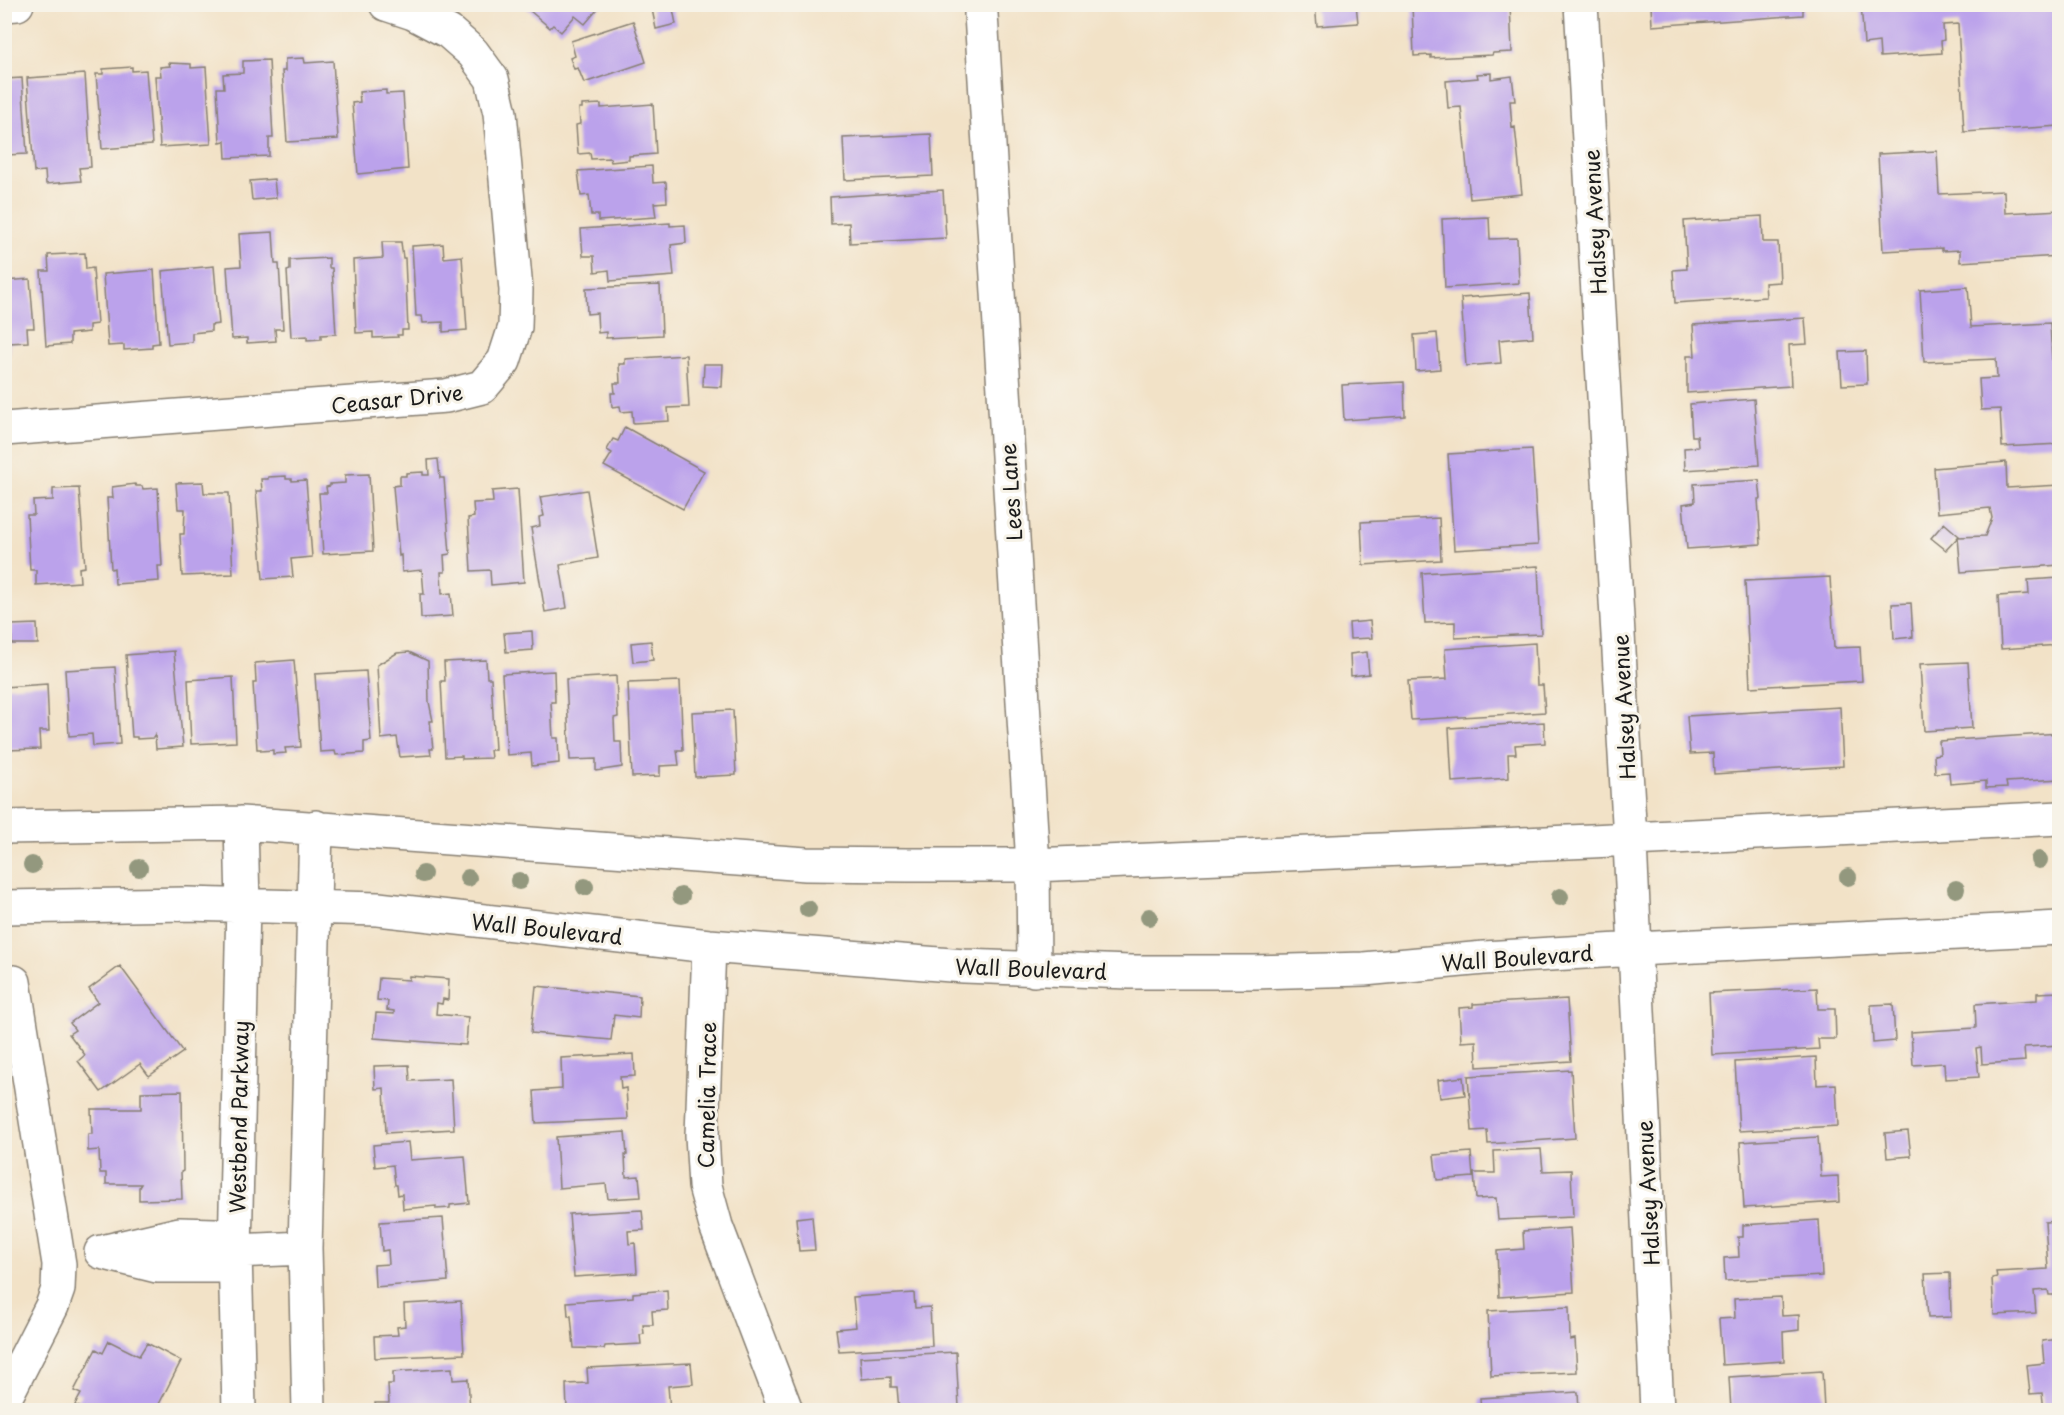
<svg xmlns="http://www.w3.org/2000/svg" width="2064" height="1415" viewBox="0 0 2064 1415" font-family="'Playpen Sans',sans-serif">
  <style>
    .building { fill: #bba2eb }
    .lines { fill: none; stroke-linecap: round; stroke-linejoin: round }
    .minor-casing { stroke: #877f72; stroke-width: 36 }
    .minor { stroke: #fff; stroke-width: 33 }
    .tree { fill: #93987e }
    .labels { text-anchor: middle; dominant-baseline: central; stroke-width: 6; stroke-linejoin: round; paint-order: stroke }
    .street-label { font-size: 21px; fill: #1c1c1c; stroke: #f7f3e8 }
  </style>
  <rect width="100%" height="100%" fill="#f7f3e8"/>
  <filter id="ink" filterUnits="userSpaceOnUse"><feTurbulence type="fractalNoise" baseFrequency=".0167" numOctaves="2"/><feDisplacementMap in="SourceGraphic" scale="12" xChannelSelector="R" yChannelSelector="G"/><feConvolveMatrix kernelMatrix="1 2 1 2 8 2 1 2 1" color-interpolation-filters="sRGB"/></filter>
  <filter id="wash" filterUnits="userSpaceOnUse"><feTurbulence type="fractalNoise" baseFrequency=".008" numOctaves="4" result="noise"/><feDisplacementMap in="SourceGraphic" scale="24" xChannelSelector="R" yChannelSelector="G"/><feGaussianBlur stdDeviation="1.35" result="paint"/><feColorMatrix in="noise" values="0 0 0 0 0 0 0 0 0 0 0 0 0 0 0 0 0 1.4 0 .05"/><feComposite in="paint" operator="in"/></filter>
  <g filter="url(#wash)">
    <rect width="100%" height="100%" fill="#f2e2c7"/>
    <g id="blocks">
      <path class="building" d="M522 4H602L585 24 575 16 561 32 553 25 550 28Z
        M651 4H672L676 24 656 29Z
        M1315 4H1356L1358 23 1317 26Z
        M1412 4H1510L1512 52 1493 53 1492 55 1431 58V55L1414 56Z
        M1861 4H2060V126L1964 132 1958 24 1943 25 1944 40 1941 41 1942 53 1880 57 1879 42 1864 44Z
        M1651 5H1803V15L1652 26Z
        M633 21 646 62 584 83 578 68 574 69 570 58 575 56 571 41Z
        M304 58 305 63 333 61 338 139 287 142 282 71H285V59Z
        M269 60 273 138H269V156L226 158 225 141 220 142 217 88H224L223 74 243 73V61Z
        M169 63 191 64V68L206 67 211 144 160 147 155 76H161L160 67 170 66Z
        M132 67V71L146 70 152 145 102 149 96 74H103V69Z
        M1491 73V79L1512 76 1515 101H1510L1512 128 1515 127 1522 194 1470 199 1461 107 1448 108 1446 81 1478 78 1477 74Z
        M85 74 91 167 79 168 81 181 46 184 45 171 34 172 27 78Z
        M22 78 27 154 5 155V79Z
        M386 90V94L403 93 408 169 358 174 352 103 360 102 359 92Z
        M601 104V108L653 104 656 154 629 156V160L611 162 610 158 591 159 590 153 578 154 576 125 580 124 579 108H582V105Z
        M931 134 933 176 845 180 843 138Z
        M1937 151 1939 194 2004 191 2005 213 2060 210V256L1960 262V250L1942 251V248L1883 251 1878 154Z
        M652 166 653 183 666 182 667 202 654 203 656 217 598 221V215H591L589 195 581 196 578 171Z
        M274 179 276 198 252 200 250 181Z
        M943 190 946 238 850 243 849 223 831 224 830 197Z
        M1762 216 1763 242H1778L1780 282 1765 283 1766 297 1675 303 1673 270 1687 269 1684 221Z
        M1489 217 1490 239 1517 238 1519 283 1445 288 1442 219Z
        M670 223V226L685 225 686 243 671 245 674 276 610 281 609 270 595 272 594 256H583L581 229Z
        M273 232 275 264H279L283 329H275L276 341 247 343V338L232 339 227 267 241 266 239 234Z
        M382 242H401L403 258H405L408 330H402V335H397L398 337 373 338V332L356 333 353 260 383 258Z
        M443 244 444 258 462 256 467 330 443 332V322L423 323 422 316H416L412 246Z
        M85 253 86 269 93 268 97 324 89 325V332L70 334V344L46 346 41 271H49L48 255Z
        M329 258V268H332L336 334 321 335V339L307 340V336L291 337 287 271 290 270V260Z
        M214 266 219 324 211 325V331L192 333V342L168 344 162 271Z
        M154 270 159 343 152 344V348L124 350V345L108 346 103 274Z
        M30 279 34 328H27L28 342 9 343 10 354H4V281Z
        M660 285 662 335 606 338V332L598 333 597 313 587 314 586 288Z
        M1968 287 1971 327 2050 323 2054 399H2060V444L2002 447 2000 409 1981 410 1979 379 1997 378 1996 359 1924 362 1920 290Z
        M1530 293 1533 337 1499 340 1501 363 1466 366 1461 298Z
        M1805 318 1807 344 1789 345 1791 386 1687 393V356H1695L1693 325Z
        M1437 333 1440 369 1416 371 1414 335Z
        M1866 351 1867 384 1842 385 1840 352Z
        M686 355 689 407 668 408 669 421 633 423 632 411 621 412 620 406 612 407 611 393H615L614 383H620L619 364H625V359Z
        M704 364H723L722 387 703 386Z
        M1404 382 1405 416 1344 420 1342 385Z
        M1754 399 1759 465 1685 470 1684 448 1698 447 1697 436H1692L1690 404Z
        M625 427 704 471 683 509 604 466 612 453 607 450 613 439 618 441Z
        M1532 449 1538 545 1454 550 1448 454Z
        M438 459 440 478H444L450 554 444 555 445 572H441L442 594 451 593 453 616 421 618 420 594H424L422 570 402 572 401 555 399 556 393 486 400 485V476H406V473L423 472V475H429L428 460Z
        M2006 462 2007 488 2060 485V565L1961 572 1958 537 1985 536 1992 518 1990 508 1937 513 1934 468Z
        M369 474 373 551 323 554 319 493H327L326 487 330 486V484L345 483V475Z
        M286 476V479H292V481L306 480 312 557 291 559 293 577 263 579 256 491H262L261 479H268V477Z
        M1759 480 1761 499H1758L1761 544 1687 549 1683 504 1695 502 1694 484Z
        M203 482 204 493H229L233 574 182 576 180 534H184L185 509H178L176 483Z
        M135 484 136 486H142L143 489 158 488 162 566H158L159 581 115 584 114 568 111 569 107 498H113L112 487Z
        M79 488 85 567 79 568 80 582 36 585V570H30L27 515H34L33 501 53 500V489Z
        M518 489 524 582 491 585 490 570 471 571 468 518 474 517 473 503 493 502 492 491Z
        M587 490 598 558 560 565 567 608 545 612 531 528 540 526 539 517 544 516 540 497Z
        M1439 518 1441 560 1363 565 1361 522Z
        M1944 523 1959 536 1946 550 1931 538Z
        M1538 566 1541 634 1455 638V622L1425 623 1422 573Z
        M1830 577 1834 648 1860 647 1862 681 1750 687 1745 581Z
        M2060 578V645L2001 649 1998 596 2029 594 2028 580Z
        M1911 603 1913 637 1894 639 1892 604Z
        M1370 621 1372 638 1350 639 1349 623Z
        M37 624 38 644H12L11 625Z
        M532 631 533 650 506 652 504 633Z
        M651 641 653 660 633 662 631 643Z
        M1535 643 1537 685H1543L1545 712 1411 720 1408 681 1447 679 1445 649Z
        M174 651 183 747 156 749 155 735 153 738 137 739V737H132L126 655Z
        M409 652 428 661 429 702 433 721H430L433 749H430L431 755 400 757 397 737 381 739 377 665 397 653Z
        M1367 652 1369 674 1351 676 1350 654Z
        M294 660 301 747 285 748 286 753 273 754V750L261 751V749H257L253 683H256L255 663Z
        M486 660 487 678H491L495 750H490L491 758 462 759V756L445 757 441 681H445L444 662Z
        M1968 662 1972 728 1924 731 1920 664Z
        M115 667 120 744 93 746 92 734 69 736 65 670Z
        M366 671 371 741 364 742V753L336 755 335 751 320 752 315 674Z
        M554 671 555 702H551L553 738H558L559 763 532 766 531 753 507 755 502 674Z
        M616 676 618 717 614 718 615 742H621L622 767 596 771V759L570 760 566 679Z
        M233 677 236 742 191 744 188 680Z
        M680 681 683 750H677L679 765 660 766V776L632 777 628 683Z
        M47 684 49 731H39L40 749 4 750V687Z
        M1840 707 1843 766 1714 774 1713 753 1690 754 1687 716Z
        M733 710 736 775 695 777 692 712Z
        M1544 722 1545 743 1515 745 1516 754H1508L1509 778 1452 782 1449 728Z
        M2060 733V779L2006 782 2007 787 1986 788V781L1950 784 1949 772 1935 773 1934 755 1940 754 1939 741Z
        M120 966 183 1052 149 1076 140 1064 101 1092 78 1061 85 1055 69 1034 75 1030 70 1023 98 1002 89 989Z
        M409 976 449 979 448 1000 443 999 442 1004 437 1003 436 1014 468 1017 466 1045 374 1038 376 1013 394 1014V1011L387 1010 388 1001 377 1000 379 978 409 980Z
        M536 986 640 996 639 1018 614 1015 611 1040 531 1033Z
        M1817 988 1818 1009H1835L1836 1039H1818L1819 1049 1712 1055 1709 993Z
        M2060 992V1045L2024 1047 2025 1061 1982 1064 1981 1047 1976 1048 1979 1077 1945 1079 1944 1063 1913 1065 1911 1032 1976 1028 1975 1004 2037 1000V993Z
        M1567 999 1571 1061 1477 1067 1476 1041 1461 1042 1459 1008 1473 1007V1004Z
        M1893 1004 1895 1041 1873 1043 1871 1005Z
        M634 1054 635 1076 620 1077 621 1089 626 1088 628 1119 536 1123 534 1091 562 1089 561 1058Z
        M1816 1057 1817 1085 1836 1084 1838 1126 1739 1131 1735 1062Z
        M409 1065 410 1081 451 1079 454 1129 386 1133 384 1088 375 1089 374 1066Z
        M1571 1070 1575 1138 1488 1144 1487 1130 1472 1131 1468 1076Z
        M1463 1077 1465 1095 1440 1098 1438 1080Z
        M182 1091 183 1171 181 1172 182 1199 139 1200V1187L141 1184H106V1173H100L99 1150 88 1151V1134H92L91 1109H141V1092Z
        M1908 1131 1911 1156 1887 1158 1885 1133Z
        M625 1132 627 1155H625L626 1177 639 1176 641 1197 608 1199 606 1184 559 1188 556 1137Z
        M1818 1137 1821 1177 1838 1176 1839 1202 1744 1208 1740 1142Z
        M408 1142 410 1160 465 1156 469 1203 450 1205V1208L436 1209V1206L403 1209 402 1194 398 1195 397 1185H395L393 1165 375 1167 373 1145Z
        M1541 1149 1543 1171 1571 1170 1573 1217 1498 1220 1496 1198 1476 1199 1474 1173H1495L1494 1151Z
        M1471 1152 1473 1177 1437 1180 1434 1155Z
        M642 1210 644 1230 628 1231 629 1244 635 1243 637 1273 574 1277 569 1214Z
        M812 1216 815 1250 799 1251 796 1218Z
        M443 1218 448 1281 375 1287 374 1265 389 1264 388 1250 382 1251 380 1222Z
        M1819 1220 1822 1276 1725 1281 1724 1258 1739 1257 1738 1237H1743V1225Z
        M2060 1221V1295H2049L2048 1290 2034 1291 2036 1313 1994 1315 1992 1278 1997 1277 1996 1272 2048 1269 2045 1222Z
        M1570 1228 1574 1292 1499 1297 1497 1251 1524 1249 1523 1231Z
        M1950 1273 1951 1317 1928 1318 1925 1274Z
        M667 1290 668 1310 652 1311 653 1325H643L644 1334 640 1335 641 1344 605 1346 604 1349 574 1348 571 1316H568L567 1302 633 1297V1293Z
        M914 1293 915 1308 930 1307 932 1346 839 1351 836 1329 856 1327 853 1297Z
        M1781 1297 1782 1316 1799 1315V1330L1783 1332 1784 1361 1722 1365 1719 1319 1735 1318 1734 1299Z
        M461 1301 464 1354 375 1358 374 1336 398 1335 397 1327 405 1326 404 1304Z
        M1569 1307 1570 1340 1575 1339 1577 1372 1491 1376 1488 1311Z
        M2060 1339V1410H2044L2042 1393 2030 1394 2027 1365 2044 1363 2042 1341Z
        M109 1341 139 1356 147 1343 181 1361 156 1410H85L75 1405 81 1394 74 1391 96 1349 103 1353Z
        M956 1352 959 1407 899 1410 897 1387H891V1377L862 1379 860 1357Z
        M691 1363 693 1384 668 1386 670 1410H567L566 1384 588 1383 587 1368Z
        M452 1368 453 1380 468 1379 470 1410H376L375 1403H389L388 1384H393V1372Z
        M1822 1371 1824 1410H1731L1729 1377Z
        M1578 1392 1579 1410H1481L1480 1398Z"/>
    </g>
  </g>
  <g filter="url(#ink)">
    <use href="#blocks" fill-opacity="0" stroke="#877f72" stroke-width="1.5"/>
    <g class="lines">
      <defs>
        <path id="minor" d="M1581 4 1629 822 1657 1410
          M4 5 17 4
          M981 14 1033 865 1034 970
          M4 429 446 396 482 387 504 361 515 327 516 290 500 113 492 79 473 53 449 32 413 13 386 4
          M4 827 241 823 806 864 908 865H1033L1591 841 2060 818
          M4 907 187 904 378 909 709 946 964 966 1130 972H1255L1364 969 1484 958 1636 949 2060 928
          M709 946 702 1135 705 1186 716 1226 786 1410
          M106 1251 179 1234 215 1235 235 1251
          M101 1252 157 1266H218L235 1251 305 1248
          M4 1400 52 1306 58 1289 59 1264 14 982
          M239 1410 235 1251 243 905 241 823
          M309 1410 305 1248 316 827"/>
      </defs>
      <use href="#minor" class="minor-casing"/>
      <use href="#minor" class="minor"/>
    </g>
    <g class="tree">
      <circle cx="2039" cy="860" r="9"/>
      <circle cx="32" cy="865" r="9"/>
      <circle cx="139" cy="868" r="9"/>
      <circle cx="423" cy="874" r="9"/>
      <circle cx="1848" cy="877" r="9"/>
      <circle cx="468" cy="878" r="9"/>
      <circle cx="519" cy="881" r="9"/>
      <circle cx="585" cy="887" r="9"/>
      <circle cx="1956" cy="889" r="9"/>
      <circle cx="681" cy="896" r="9"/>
      <circle cx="1560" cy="897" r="9"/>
      <circle cx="808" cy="909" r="9"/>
      <circle cx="1149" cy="917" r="9"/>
    </g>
  </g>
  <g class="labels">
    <g class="street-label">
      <text transform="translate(1594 222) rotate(-93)">Halsey Avenue</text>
      <text transform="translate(397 398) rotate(-6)">Ceasar Drive</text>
      <text transform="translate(1010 492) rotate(-94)">Lees Lane</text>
      <text transform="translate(1623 707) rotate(-93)">Halsey Avenue</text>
      <text transform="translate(547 928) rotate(6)">Wall Boulevard</text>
      <text transform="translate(1517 957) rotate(-4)">Wall Boulevard</text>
      <text transform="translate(1031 968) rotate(2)">Wall Boulevard</text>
      <text transform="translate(706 1095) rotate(-89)">Camelia Trace</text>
      <text transform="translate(238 1117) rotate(-89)">Westbend Parkway</text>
      <text transform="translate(1647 1193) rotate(-93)">Halsey Avenue</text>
    </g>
  </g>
  <rect width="2064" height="1415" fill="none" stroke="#f7f3e8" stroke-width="24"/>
</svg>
